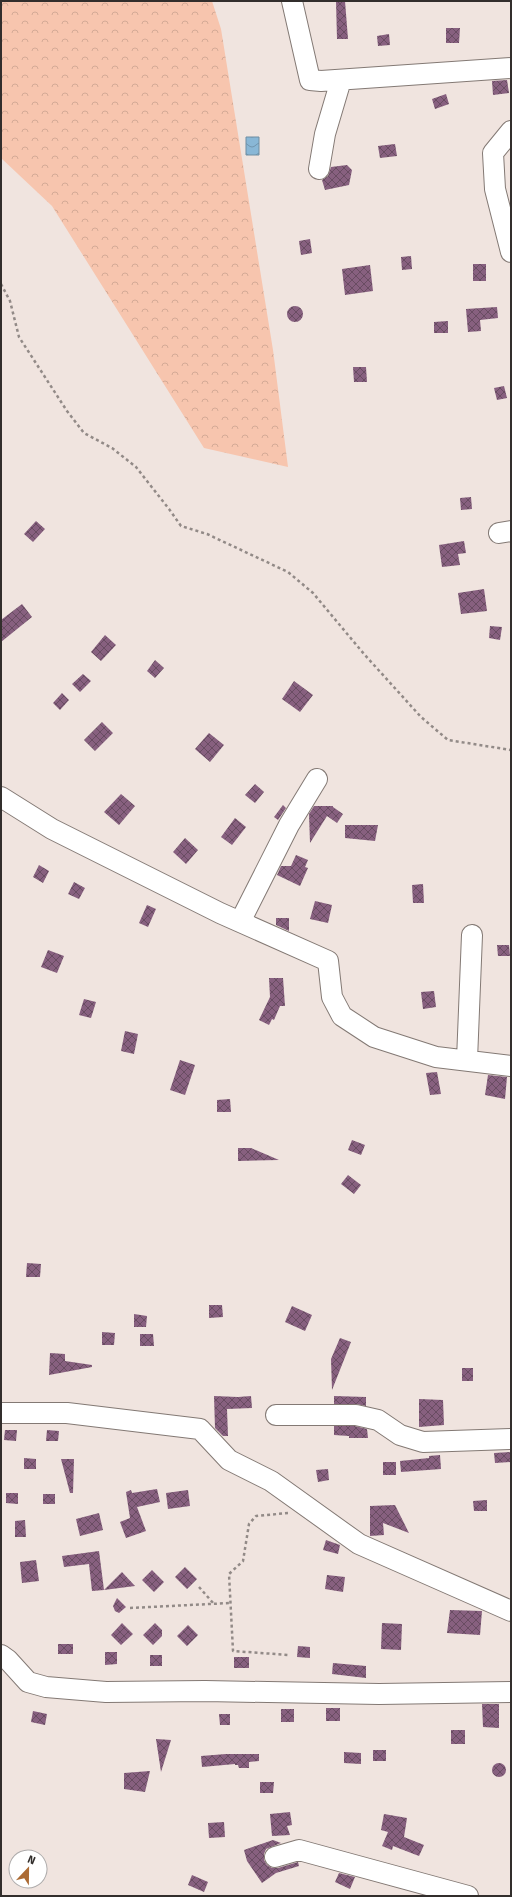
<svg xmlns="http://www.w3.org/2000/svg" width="512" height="1897" viewBox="0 0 512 1897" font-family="'Fira Sans',sans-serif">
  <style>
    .forest { fill: url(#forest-crowns) }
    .water { fill: url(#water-waves); stroke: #6f8ea3 }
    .building { fill: url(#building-cross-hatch) }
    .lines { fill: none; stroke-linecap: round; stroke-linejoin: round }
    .minor-casing { stroke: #837974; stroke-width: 22 }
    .path { stroke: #928a87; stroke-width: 2.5; stroke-dasharray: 3 3; stroke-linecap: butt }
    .minor { stroke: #fff; stroke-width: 20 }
  </style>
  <defs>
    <pattern id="forest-crowns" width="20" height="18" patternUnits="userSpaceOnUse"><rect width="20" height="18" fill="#f7c5ae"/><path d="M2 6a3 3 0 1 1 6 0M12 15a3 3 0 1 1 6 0" fill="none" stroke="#d4aa96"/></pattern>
    <pattern id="water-waves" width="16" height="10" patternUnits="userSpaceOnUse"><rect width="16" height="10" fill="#89b7d6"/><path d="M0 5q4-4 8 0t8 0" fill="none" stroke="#7195ae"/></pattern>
    <pattern id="building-cross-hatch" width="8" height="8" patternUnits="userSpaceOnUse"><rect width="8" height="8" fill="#87607f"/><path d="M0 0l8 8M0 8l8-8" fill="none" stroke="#694c62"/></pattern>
  </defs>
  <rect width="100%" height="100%" fill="#f0e4df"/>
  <path class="forest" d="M1 1H212L221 29 273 350 288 467 204 448 52 206 1 158Z"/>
  <path class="water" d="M246 137H259V155H246Z"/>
  <path class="building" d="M336 1H345L348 39H337Z
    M446 28H460L459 43H446Z
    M389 34 390 45 378 46 377 36Z
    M507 80 509 93 493 95 492 81Z
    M446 94 449 104 435 109 432 99Z
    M395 144 397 156 380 158 378 146Z
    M347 165 352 170 349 185 325 190 322 180 328 176 331 167Z
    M310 239 312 253 301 255 299 241Z
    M411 256 412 269 402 270 401 257Z
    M473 264H486V281H473Z
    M370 265 373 291 345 295 342 269Z
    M287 314a8 8 0 1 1 16 0a8 8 0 1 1-16 0Z
    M497 307 498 318 480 320 481 331 468 332 466 309Z
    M448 321V333H434V322Z
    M353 367H366L367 382H354Z
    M504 386 507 398 497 400 494 388Z
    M471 497 472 509 461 510 460 498Z
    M36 521 45 529 33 542 24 534Z
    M464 541 466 553 458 554 460 565 442 567 439 545Z
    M484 589 487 611 461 614 458 593Z
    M22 604 32 617 1 642V620Z
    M490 626 502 627 500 640 489 638Z
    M105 635 116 645 101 661 91 652Z
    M155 660 164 668 155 678 147 671Z
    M83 674 91 681 80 692 72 684Z
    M294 681 313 695 300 712 282 699Z
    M62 693 69 700 60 710 53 703Z
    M102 722 113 733 95 751 84 740Z
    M209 733 224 745 210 762 195 749Z
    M255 784 264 792 255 803 245 795Z
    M121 794 135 806 119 825 104 812Z
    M283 805 286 808 278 820 274 817Z
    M314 806H333V807L343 814 337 823 327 816 310 843 309 814Z
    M235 818 246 827 232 845 221 837Z
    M345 825H378L375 841 345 838Z
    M185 838 198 850 186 864 173 852Z
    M296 855 308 860 305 867 308 868 300 886 277 875 281 866H291Z
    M39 865 49 871 43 883 33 877Z
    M74 882 85 888 79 899 68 894Z
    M423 884 424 903H413L412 885Z
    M315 901 332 905 328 923 310 919Z
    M147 905 156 909 148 927 139 923Z
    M276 918H289V931L276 925Z
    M497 945H509L510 956H498Z
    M48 950 64 956 57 973 41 967Z
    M269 978H283L285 1006H280L274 1020 272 1019 269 1025 259 1020 270 997Z
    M434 991 436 1007 423 1009 421 992Z
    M84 999 96 1002 91 1018 79 1015Z
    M125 1031 138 1034 134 1054 121 1051Z
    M180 1060 195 1065 185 1095 170 1090Z
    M437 1072 441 1094 430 1095 426 1073Z
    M488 1075 507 1077 505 1099 485 1095Z
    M230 1099 231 1112H217V1100Z
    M352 1140 365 1145 361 1155 348 1150Z
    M238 1148H251L279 1160 238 1161Z
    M348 1175 361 1185 354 1194 341 1184Z
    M27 1263 41 1264 40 1277H26Z
    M209 1305H222L223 1317 209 1318Z
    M292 1306 312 1315 305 1331 285 1322Z
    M134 1314 147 1316 146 1327H134Z
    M102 1332 115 1333 114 1345H102Z
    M140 1334H153L154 1346H140Z
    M340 1338 351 1342 332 1390 331 1359Z
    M50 1353 65 1354V1361L92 1365V1367L49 1375Z
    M462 1368H473V1381H462Z
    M214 1396 238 1397 251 1396 252 1408 227 1409 228 1436H223L215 1428Z
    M334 1396 366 1397V1406L356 1404H334Z
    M419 1399 443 1400 444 1425 419 1427Z
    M334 1426H355L367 1429 368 1438H349V1436L334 1435Z
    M5 1430H17L16 1441 4 1440Z
    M47 1430 59 1431 58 1441H46Z
    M511 1452V1462L495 1463 494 1453Z
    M440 1455 441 1469 401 1472 400 1461 429 1458V1456Z
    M24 1458 36 1459V1469H24Z
    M61 1459H74L73 1493H70Z
    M383 1462H396V1475H383Z
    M328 1469 329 1480 318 1482 316 1470Z
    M157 1489 160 1502 137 1507 146 1531 126 1538 120 1522 130 1518 126 1492 131 1490 132 1493Z
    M188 1490 190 1506 168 1509 166 1493Z
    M6 1493H18V1504L6 1503Z
    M43 1494H55V1504H43Z
    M487 1500V1511H474L473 1501Z
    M395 1505 409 1533 383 1523 384 1535 370 1536V1506Z
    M99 1513 103 1530 80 1536 76 1519Z
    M25 1520 26 1537H15V1521Z
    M326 1540 340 1545 338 1554 323 1550Z
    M99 1551 104 1590 92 1591 89 1564 64 1567 62 1556Z
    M36 1560 39 1581 22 1583 20 1562Z
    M185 1567 197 1579 187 1589 175 1577Z
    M152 1570 164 1582 154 1592 142 1580Z
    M122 1572 135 1586 104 1590Z
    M327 1575 345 1577 343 1592 325 1589Z
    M117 1598 126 1607 119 1613 115 1611 113 1606Z
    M450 1610 482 1611 480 1635 447 1633Z
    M122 1623 133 1634 121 1645 111 1635Z
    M155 1623 162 1630V1636L153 1645 143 1635Z
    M382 1623 402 1624 401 1650 381 1649Z
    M188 1625 198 1635 187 1646 177 1636Z
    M58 1644H73V1654H58Z
    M298 1646 310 1647V1658L297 1657Z
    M105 1652H117V1664L105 1665Z
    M150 1655H162V1666H150Z
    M234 1657H249V1668H234Z
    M333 1663 366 1666V1678L332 1674Z
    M482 1704H499V1728L483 1727Z
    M326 1708H340V1721H326Z
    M281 1709H294V1722H281Z
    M33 1711 47 1714 45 1725 31 1722Z
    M219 1714H230V1725H220Z
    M451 1730H465V1744H451Z
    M156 1739 171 1740 161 1772Z
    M373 1750H386V1761H373Z
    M344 1752 361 1753V1764L344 1763Z
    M226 1754H259V1761L249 1762V1768H239L238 1765H235V1764L202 1767 201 1756Z
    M492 1770a7 7 0 1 1 14 0a7 7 0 1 1-14 0Z
    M150 1771 145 1792 124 1789V1773Z
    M260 1782H274L273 1793H260Z
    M290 1812 292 1825 287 1826 290 1835 272 1836 270 1814Z
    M384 1814 407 1818 404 1837 424 1845 419 1856 393 1846 392 1850 382 1846 388 1832 381 1830Z
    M224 1822 225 1837 209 1838 208 1823Z
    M273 1840 281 1843 266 1849 264 1854V1860L267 1865 272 1868H278L298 1862 299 1866 276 1873 262 1883 247 1861 244 1850Z
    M339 1873 355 1877 350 1889 335 1882Z
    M192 1875 208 1882 204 1892 188 1885Z"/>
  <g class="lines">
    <defs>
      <path id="minor" d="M292 1 310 80 321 81 511 68
        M511 131 493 153 495 189 511 252
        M319 169 325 134 341 80
        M499 533 511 531
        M1 797 52 829 220 913 328 961 332 997 342 1016 374 1037 436 1057 511 1066
        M240 922 289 825 317 779
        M467 1060 472 935
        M1 1413H67L200 1429 229 1460 271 1481 359 1544 511 1611
        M276 1415H356L378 1420 400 1435 423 1442 511 1439
        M1 1655 8 1660 28 1682 46 1687 106 1692 205 1691 379 1694 511 1692
        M275 1857 299 1850 468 1896"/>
    </defs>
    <use href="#minor" class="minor-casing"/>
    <path class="path" d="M1 284 10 301 19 337 67 411 84 433 112 448 136 467 169 509 181 526 207 534 288 572 313 593 364 654 421 717 448 740 511 750
      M288 1513 256 1516 249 1524 243 1561 229 1574 233 1651 289 1655
      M199 1587 214 1604
      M130 1608 230 1603"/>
    <use href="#minor" class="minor"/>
  </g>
  <rect width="512" height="1897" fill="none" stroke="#322e2c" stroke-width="4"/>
  <g transform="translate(28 1869) rotate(22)"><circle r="19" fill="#ffffff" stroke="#adabab"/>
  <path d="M0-3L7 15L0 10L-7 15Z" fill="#ac6b34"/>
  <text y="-6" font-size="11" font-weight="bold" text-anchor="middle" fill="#322e2c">N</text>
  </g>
</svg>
